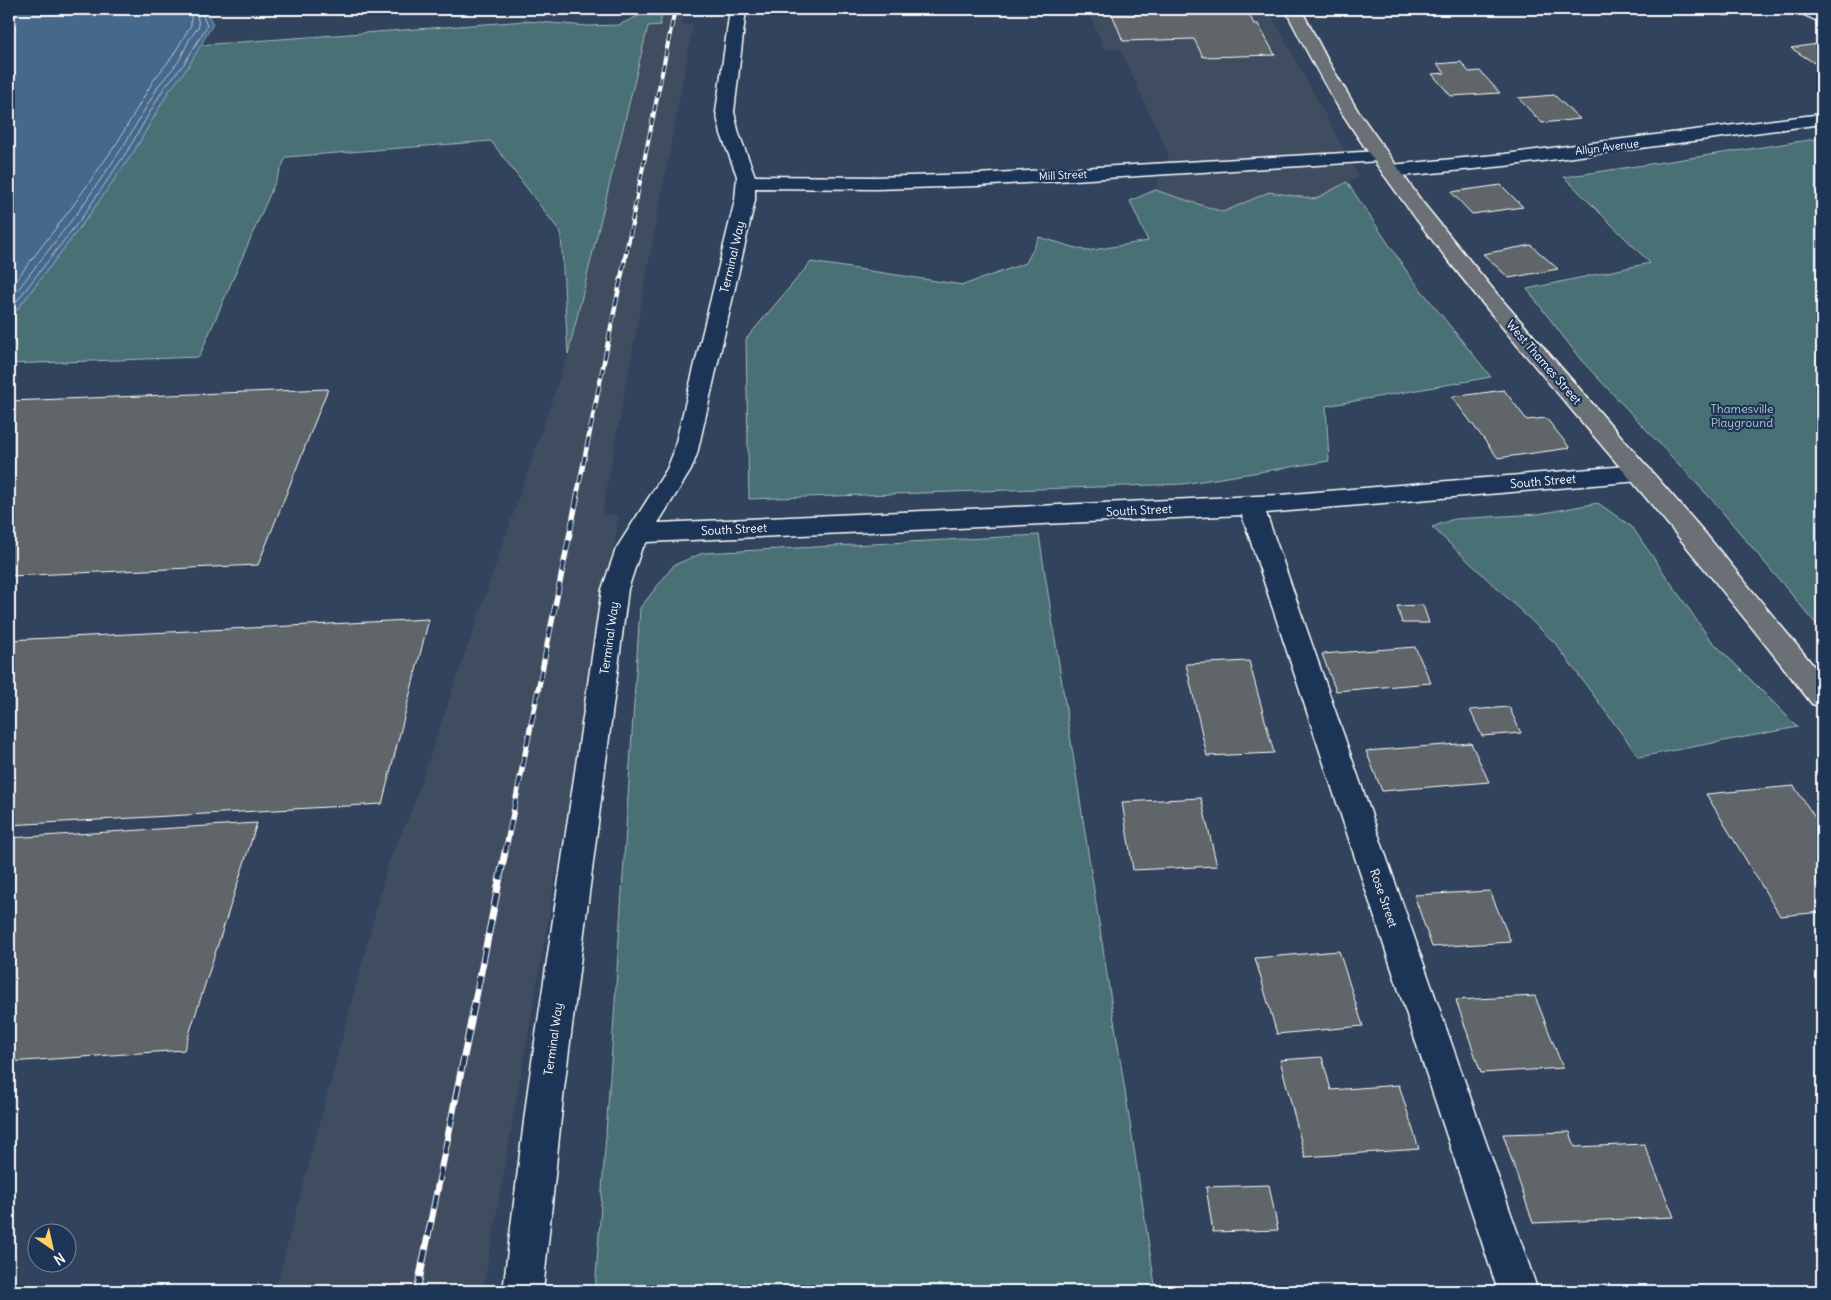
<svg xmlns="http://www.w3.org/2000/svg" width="1831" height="1300" viewBox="0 0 1831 1300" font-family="Delius,sans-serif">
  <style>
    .built { fill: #3f4d61 }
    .green { fill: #487175; stroke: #a4b8ba }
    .water { fill: #44688b; stroke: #8fa4b9 }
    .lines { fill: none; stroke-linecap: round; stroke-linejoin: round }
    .shore { stroke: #b4c3d1; stroke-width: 1 }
    .building { fill: #60656b; stroke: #fff }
    .minor-casing { stroke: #fff; stroke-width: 3 }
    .major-casing { stroke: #fff; stroke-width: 3 }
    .minor { fill: #1d3557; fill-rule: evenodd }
    .major { fill: #6b6f75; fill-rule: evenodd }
    .rail-far3-casing { stroke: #fff; stroke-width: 4 }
    .rail-far2-casing { stroke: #fff; stroke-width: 4.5 }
    .rail-far1-casing { stroke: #fff; stroke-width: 5.5 }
    .rail-casing { stroke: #fff; stroke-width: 7 }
    .rail-far3 { stroke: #1d3557; stroke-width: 2.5; stroke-dasharray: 7; stroke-linecap: butt }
    .rail-far2 { stroke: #1d3557; stroke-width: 3; stroke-dasharray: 9; stroke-linecap: butt }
    .rail-far1 { stroke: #1d3557; stroke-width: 4; stroke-dasharray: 11; stroke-linecap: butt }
    .rail { stroke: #1d3557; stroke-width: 5; stroke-dasharray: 14; stroke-linecap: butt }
    .labels { text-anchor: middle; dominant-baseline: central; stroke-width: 4.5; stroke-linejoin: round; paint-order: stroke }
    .far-street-label { font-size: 11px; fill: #fff; stroke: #1d3557 }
    .street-label { font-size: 12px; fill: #fff; stroke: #1d3557 }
    .park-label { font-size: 12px; fill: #b6c6c8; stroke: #1d3557 }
  </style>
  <rect width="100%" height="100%" fill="#31435d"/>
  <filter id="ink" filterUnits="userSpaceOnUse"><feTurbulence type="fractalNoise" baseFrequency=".02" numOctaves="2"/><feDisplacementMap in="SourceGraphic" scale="10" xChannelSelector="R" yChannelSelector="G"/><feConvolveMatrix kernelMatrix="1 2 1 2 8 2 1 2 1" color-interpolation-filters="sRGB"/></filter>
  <g filter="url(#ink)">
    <path class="built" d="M663 9H684L681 25H693L602 514 619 516 483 1291H275L389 861 411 811 568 354 648 25H660Z
      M1088 9H1268L1359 177 1315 199 1269 192 1223 212 1155 190 1169 155 1120 49H1104Z"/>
    <path class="green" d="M652 9H663L660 25 648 26 568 354 561 233 491 141 286 157 199 357 9 364V320L87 218 133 153 169 91 188 67 199 45 526 21 588 26 619 25Z
      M1822 138V631L1714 502 1581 360 1527 289 1650 263 1564 177Z
      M1347 182 1410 276 1491 377 1326 406 1329 461 1183 484 749 499 746 339 811 262 963 285 1026 263 1039 237 1087 251 1148 241 1130 201 1155 190 1223 212 1269 192 1315 199Z
      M1598 503 1632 527 1709 638 1798 727 1639 757 1555 643 1432 527 1454 519 1538 514Z
      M1039 535 1156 1291H595L613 1033 640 608 674 565 703 553Z"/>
    <path class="water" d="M9 9H211L208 15 213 24 188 67 169 91 133 153 87 218 9 320Z"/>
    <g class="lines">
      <path class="shore" d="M9 289 72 207 117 143 153 81 172 57 191 25V9
        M9 301 78 212 123 147 159 85 179 61 189 40 199 26 197 15 199 9
        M9 311 83 216 128 150 164 88 184 64 207 26 203 16 206 9"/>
    </g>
    <path class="building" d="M1110 9H1246L1254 24H1258L1275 55 1203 57 1194 39 1123 41Z
      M1699 9H1755L1725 16 1718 12 1709 14Z
      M1817 44 1822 47V68L1791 48Z
      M1461 62 1469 72 1480 71 1500 93 1451 96 1432 74 1445 73 1437 64Z
      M1554 95 1580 119 1542 123 1518 98Z
      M1501 185 1523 207 1472 214 1451 192Z
      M1531 245 1558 269 1509 278 1483 254Z
      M328 389 258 565 9 576V401Z
      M1504 390 1527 420 1546 418 1570 448 1498 458 1452 397Z
      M1423 605 1429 623H1402L1397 606Z
      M429 619 382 804 9 825V640Z
      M1415 647 1431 683 1336 691 1322 654Z
      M1249 661 1274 753 1207 756 1186 664Z
      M1509 707 1521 733 1482 736 1470 710Z
      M1471 743 1489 782 1382 791 1366 751Z
      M1794 786 1822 828V912L1780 916 1706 794Z
      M1201 798 1217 866 1133 870 1122 802Z
      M257 823 184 1050 9 1062V838Z
      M1490 891 1511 942 1432 947 1414 895Z
      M1339 951 1363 1026 1277 1034 1255 958Z
      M1535 996 1563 1068 1481 1073 1456 1000Z
      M1322 1057 1331 1090 1399 1085 1419 1149 1305 1157 1280 1060Z
      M1570 1132 1575 1147 1644 1144 1674 1217 1533 1223 1503 1134Z
      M1269 1185 1278 1230 1213 1232 1206 1187Z"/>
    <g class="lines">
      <defs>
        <path id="minor" d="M730 9H746L734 112 739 134 755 176 875 177 977 174 1380 151 1386 152 1389 156 1386 160 1380 161 977 186 875 189 755 188V200L697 454 691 470 658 523 1280 495 1639 465 1648 467 1651 473 1648 479 1639 481 1266 513 1538 1291H1498L1242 515 647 542 641 550 628 589 564 1089 543 1291H503L528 1089 602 589 616 549 667 469 673 454 735 200 737 176 721 134 716 112Z
          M1795 9H1815L1822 12V23L1798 12Z
          M1822 114V124L1505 166 1391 177 1384 175 1382 171 1384 167 1391 165 1505 154Z"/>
        <path id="major" d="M1285 9H1301L1328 61 1358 111 1423 203 1497 294 1705 533 1822 676V707L1812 704C1741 612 1668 523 1593 435 1505 331 1416 228 1342 113 1321 80 1303 44 1285 9Z"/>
      </defs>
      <use href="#minor" class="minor-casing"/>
      <use href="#major" class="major-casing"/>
      <use href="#minor" class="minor"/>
      <use href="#major" class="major"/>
      <defs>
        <path id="rail-far3" d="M632 221 675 9"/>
        <path id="rail-far2" d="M576 500 633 219"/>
        <path id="rail-far1" d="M505 853 577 498"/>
        <path id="rail" d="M417 1291 505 852"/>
      </defs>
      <use href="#rail-far3" class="rail-far3-casing"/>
      <use href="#rail-far2" class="rail-far2-casing"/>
      <use href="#rail-far1" class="rail-far1-casing"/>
      <use href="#rail" class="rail-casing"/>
      <use href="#rail-far3" class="rail-far3"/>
      <use href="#rail-far2" class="rail-far2"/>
      <use href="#rail-far1" class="rail-far1"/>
      <use href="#rail" class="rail"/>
    </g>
  </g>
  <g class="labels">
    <g class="far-street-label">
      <text transform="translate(1607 147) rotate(-7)">Allyn Avenue</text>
      <text transform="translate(1063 175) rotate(-3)">Mill Street</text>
    </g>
    <g class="street-label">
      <text transform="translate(732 257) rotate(-77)">Terminal Way</text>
      <text transform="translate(1544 362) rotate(49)">West Thames Street</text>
      <text transform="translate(1543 481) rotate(-5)">South Street</text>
      <text transform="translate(1139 510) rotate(-3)">South Street</text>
      <text transform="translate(734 529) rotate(-3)">South Street</text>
      <text transform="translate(609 638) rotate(-82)">Terminal Way</text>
      <text transform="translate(1384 898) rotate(71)">Rose Street</text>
      <text transform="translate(553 1039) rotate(-82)">Terminal Way</text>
    </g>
    <g class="park-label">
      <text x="1742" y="408">Thamesville<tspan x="1742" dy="14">Playground</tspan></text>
    </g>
  </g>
  <rect width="1831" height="1300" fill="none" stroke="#1d3557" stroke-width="30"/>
  <rect x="15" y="15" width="1801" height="1270" fill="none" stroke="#fff" stroke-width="2" filter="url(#ink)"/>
  <g transform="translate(52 1248) rotate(146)"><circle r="24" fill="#1d3557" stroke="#77869a"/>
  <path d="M0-4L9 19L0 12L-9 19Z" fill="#ffd166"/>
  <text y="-8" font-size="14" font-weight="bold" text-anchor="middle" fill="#ffffff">N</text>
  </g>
</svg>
